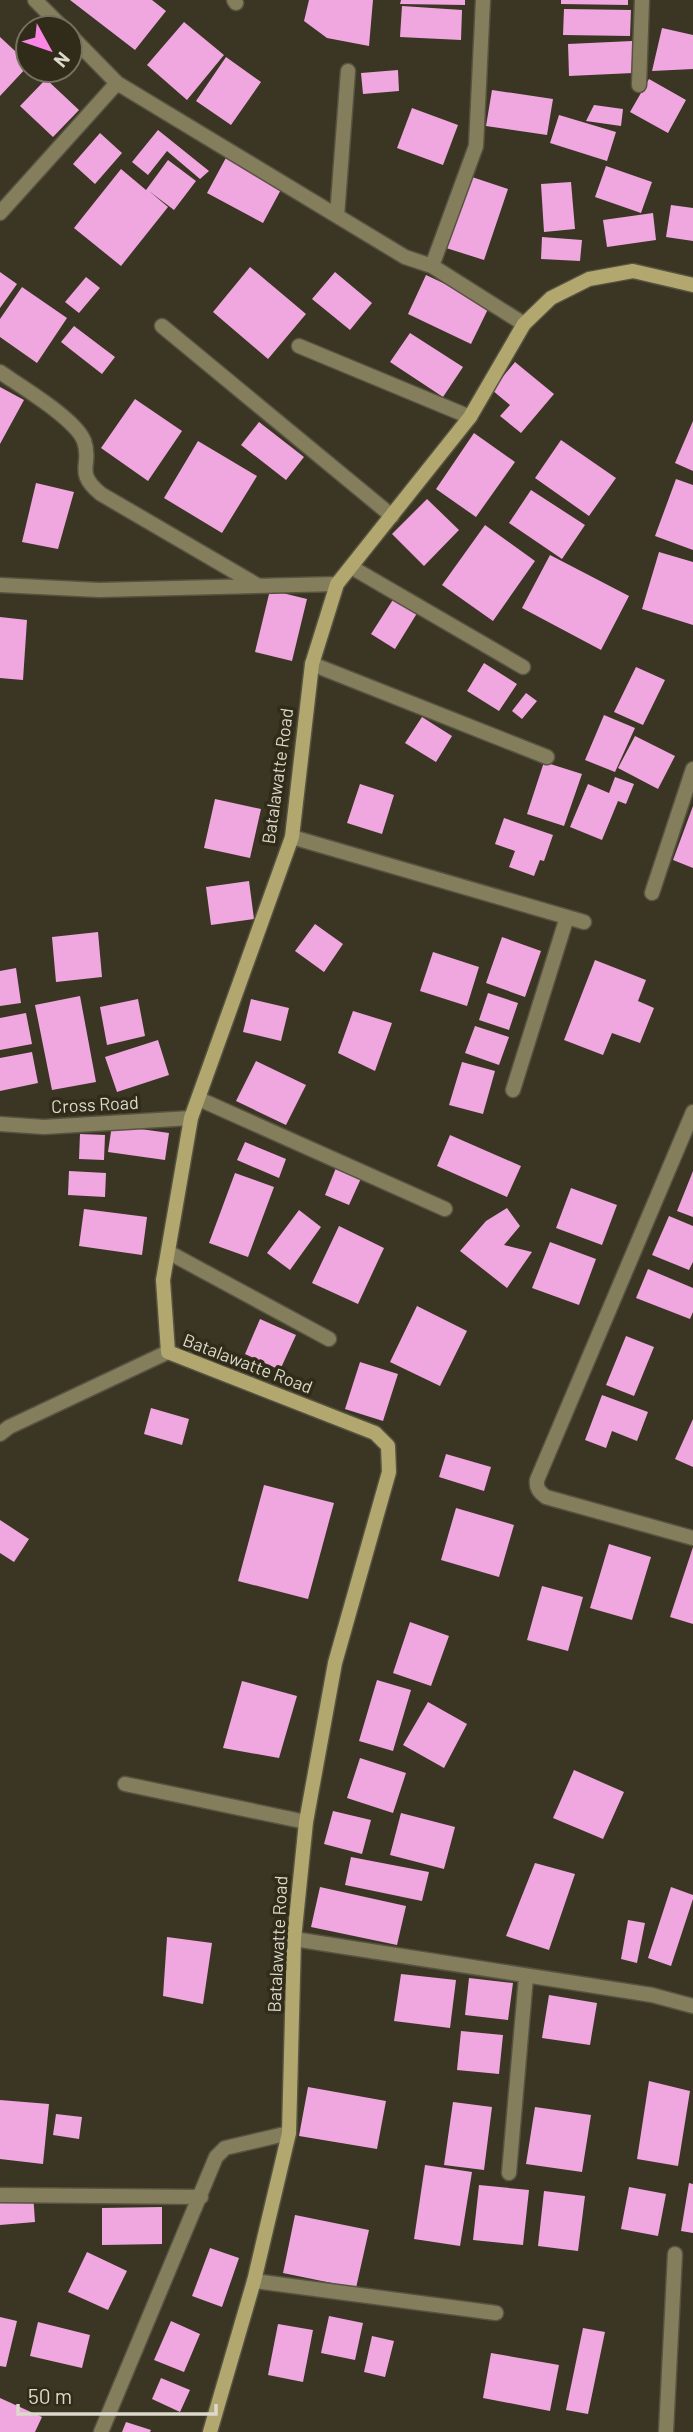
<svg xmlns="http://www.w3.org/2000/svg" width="693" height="2432" viewBox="0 0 693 2432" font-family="Barlow,sans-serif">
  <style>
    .building { fill: #f0a7df }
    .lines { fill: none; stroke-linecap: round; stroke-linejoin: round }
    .street-casing { stroke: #575342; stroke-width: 17 }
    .secondary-casing { stroke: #575342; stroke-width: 17 }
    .street { stroke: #857e5c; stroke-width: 14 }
    .secondary { stroke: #b2a76f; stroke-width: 14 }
    .labels { text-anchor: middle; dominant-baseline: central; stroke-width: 7; stroke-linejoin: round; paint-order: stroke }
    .street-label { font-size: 18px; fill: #dcd9cd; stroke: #302c19 }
  </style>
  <rect width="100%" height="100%" fill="#3a3623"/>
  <path class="building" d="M70 0H152L166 11 135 50Z
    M309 0H373L369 46 327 38 304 21Z
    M401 0H465V5L400 4Z
    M561 0H628V5L561 4Z
    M402 6 462 10 461 40 400 37Z
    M564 9 631 10 630 36 563 35Z
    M184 22 224 55 187 100 147 65Z
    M662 28 693 35V69L652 71Z
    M0 37 28 63V66L0 96Z
    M632 41 633 73 569 76 568 44Z
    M226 57 261 82 231 125 196 101Z
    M398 70 399 91 363 94 361 73Z
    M46 79 79 110 53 137 20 106Z
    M649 79 686 100 668 133 630 112Z
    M492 90 553 99 547 135 486 126Z
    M594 105 623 109 621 126 586 121Z
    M412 108 458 125 443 165 397 148Z
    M559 115 616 132 607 161 550 143Z
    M158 130 209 171 200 179 167 151 148 175 132 162Z
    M100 133 122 153 95 184 73 164Z
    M228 154 284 184 263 223 207 193Z
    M168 160 196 181 174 210 149 191 168 207 121 266 74 228 121 169 146 190Z
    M606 166 652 182 641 213 595 197Z
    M466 175 508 189 484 260 443 247Z
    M571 182 575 229 544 232 541 184Z
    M671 205 693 208V241L666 237Z
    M653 213 656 240 607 247 603 220Z
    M542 237 582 240 580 261 541 259Z
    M250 267 306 314 268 359 213 312Z
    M0 272 17 284 0 308Z
    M335 272 372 303 350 330 312 299Z
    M426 275 490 305 471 344 408 314Z
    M86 277 100 288 79 313 65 302Z
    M22 287 67 318 37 363 0 337V319Z
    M74 326 115 357 102 374 61 342Z
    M410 333 463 367 443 397 390 362Z
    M515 362 554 394 521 433 500 416 510 405 492 390Z
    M0 387 24 400 0 444Z
    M135 399 182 431 148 481 101 448Z
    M693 421V471L675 463Z
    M259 422 304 457 286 480 241 445Z
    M474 433 515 462 476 517 436 489Z
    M561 440 616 478 589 516 535 478Z
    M198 441 257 476 222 533 164 498Z
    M676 479 693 485V550L655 536Z
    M36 483 74 492 58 549 22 542Z
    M531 490 585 525 562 559 509 523Z
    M427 499 459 530 424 566 392 534Z
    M485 525 535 561 493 621 442 585Z
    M659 552 693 562V625L642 609Z
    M550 555 629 596 601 650 522 608Z
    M270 590 307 599 292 661 255 652Z
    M396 595 419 610 395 649 371 634Z
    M0 617 27 620 23 680 0 678Z
    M484 663 517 684 499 711 467 691Z
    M636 667 665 680 643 725 614 712Z
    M526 693 537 701 522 719 512 711Z
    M604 715 635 728 615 772 585 760Z
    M422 717 452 736 436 762 405 743Z
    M635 736 675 756 658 789 618 768Z
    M544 762 582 774 564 826 527 814Z
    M615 777 634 784 626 804 618 801 602 840 570 827 588 784 609 793Z
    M360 784 394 795 382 834 347 823Z
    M215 799 261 809 250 858 204 848Z
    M693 806V868L673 860Z
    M504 818 553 835 544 861 540 860 534 876 509 867 515 851 495 844Z
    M249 881 254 919 211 925 206 887Z
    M315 924 343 944 324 972 295 951Z
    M98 932 102 977 56 982 52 937Z
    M502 937 541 951 525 997 486 983Z
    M433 952 479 967 467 1006 420 991Z
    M595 960 646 980 638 1001 654 1008 640 1043 612 1033 603 1055 564 1040Z
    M16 968 21 1003 0 1006V971Z
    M488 993 518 1003 509 1030 479 1020Z
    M80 996 96 1082 52 1090 35 1005Z
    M138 999 145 1036 107 1045 100 1007Z
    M251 999 289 1008 281 1041 243 1032Z
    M353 1011 392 1023 375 1071 338 1053Z
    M26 1013 32 1044 0 1050V1018Z
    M475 1026 509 1037 499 1065 465 1053Z
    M158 1040 169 1075 117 1092 105 1057Z
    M32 1052 38 1083 0 1091V1058Z
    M256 1061 306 1085 286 1125 236 1101Z
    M462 1062 495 1071 483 1114 449 1105Z
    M112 1125 169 1133 165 1160 108 1152Z
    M80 1134 105 1135 104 1160 79 1159Z
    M450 1135 521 1166 507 1197 437 1166Z
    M245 1142 286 1159 279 1178 237 1160Z
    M338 1163 363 1174 349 1205 325 1195Z
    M69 1171 106 1173 105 1197 68 1195Z
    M693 1171V1217L677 1211Z
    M235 1173 274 1187 248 1257 209 1243Z
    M571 1188 617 1205 602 1245 556 1228Z
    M507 1208 520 1226 504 1245 532 1252 507 1288 460 1251 486 1221Z
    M84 1209 147 1217 142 1255 79 1246Z
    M299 1210 321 1227 290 1270 267 1253Z
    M669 1216 693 1226V1262L689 1270 652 1255Z
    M339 1226 384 1248 358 1304 312 1283Z
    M550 1242 596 1259 579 1305 532 1288Z
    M648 1269 693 1288V1312L690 1319 636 1298Z
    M417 1306 467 1331 440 1386 390 1362Z
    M260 1319 296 1335 280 1370 245 1354Z
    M626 1336 654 1347 634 1396 606 1385Z
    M360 1362 398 1374 383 1421 345 1409Z
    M602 1395 648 1412 637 1441 612 1431 606 1448 585 1440Z
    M151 1408 189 1419 182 1445 144 1434Z
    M693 1419V1467L675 1459Z
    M446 1454 491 1467 484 1491 439 1477Z
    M264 1485 334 1503 308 1599 238 1581Z
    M456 1508 514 1525 499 1577 441 1560Z
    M0 1520 29 1539 14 1562 0 1553Z
    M609 1544 651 1557 632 1620 590 1608Z
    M693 1547V1624L670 1617Z
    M542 1586 583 1597 568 1651 527 1640Z
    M410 1622 449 1636 431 1686 393 1673Z
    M377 1680 411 1690 393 1751 359 1741Z
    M242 1681 297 1696 279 1758 223 1748Z
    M428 1702 467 1724 444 1768 403 1745Z
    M360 1758 406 1773 393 1813 347 1798Z
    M574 1770 624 1792 603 1839 553 1818Z
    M333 1811 371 1820 362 1854 324 1844Z
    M401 1813 455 1827 444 1869 390 1855Z
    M351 1857 429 1872 422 1901 345 1885Z
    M535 1863 575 1874 549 1950 506 1936Z
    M320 1887 406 1906 397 1945 311 1927Z
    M671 1887 693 1895V1899L671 1966 648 1958Z
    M628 1920 645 1923 637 1963 621 1959Z
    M167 1937 212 1943 203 2004 163 1996Z
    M401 1974 456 1980 450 2028 394 2021Z
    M469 1978 513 1983 508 2020 465 2015Z
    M549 1995 597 2003 590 2045 542 2038Z
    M461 2031 503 2035 499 2074 457 2070Z
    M649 2081 690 2091 678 2166 637 2159Z
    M308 2087 386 2101 377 2149 299 2136Z
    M0 2100 49 2104 43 2164 0 2159Z
    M453 2102 492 2107 484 2170 444 2165Z
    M535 2107 591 2115 582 2172 526 2164Z
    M56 2114 82 2117 79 2139 53 2135Z
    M425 2165 472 2172 460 2246 414 2239Z
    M689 2183 693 2184V2233L681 2231Z
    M479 2185 529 2190 523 2245 473 2240Z
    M629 2187 666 2194 658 2236 621 2229Z
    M544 2191 585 2196 578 2251 538 2246Z
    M33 2193 35 2222 0 2225V2197Z
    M162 2207V2244L102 2245V2208Z
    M295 2215 369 2230 356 2288 283 2273Z
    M210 2248 239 2258 222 2307 192 2296Z
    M87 2252 127 2271 108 2310 68 2292Z
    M329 2316 363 2323 355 2360 321 2353Z
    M0 2317 17 2321 6 2367 0 2366Z
    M171 2321 200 2334 184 2372 154 2360Z
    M38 2322 90 2335 82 2368 30 2356Z
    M278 2324 313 2330 303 2382 268 2375Z
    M583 2328 605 2332 588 2414 566 2410Z
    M372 2336 394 2341 385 2377 364 2372Z
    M491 2353 559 2365 550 2411 483 2398Z
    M161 2378 190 2390 180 2412 152 2399Z
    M0 2398 42 2417 35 2432H0Z
    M126 2422 151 2430 150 2432H122Z"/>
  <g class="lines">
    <defs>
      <path id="street" d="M35 0 63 28
        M234 0 236 3
        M70 35 117 83 405 257 432 266 524 324
        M639 85 642 0
        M0 213 117 83
        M337 216 348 71
        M432 266 476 146 483 0
        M162 326 392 516
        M299 346 470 417
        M0 372C20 386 76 419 84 441 93 465 73 471 101 494L257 585
        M351 567 523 667
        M0 585 99 590 337 584
        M312 664 547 757
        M292 837 584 922
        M652 893 693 769
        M513 1090 567 917
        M199 1099 445 1209
        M693 1112 537 1480C536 1488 539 1492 546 1497L693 1538
        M0 1124 44 1127 191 1118
        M168 1252 329 1339
        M0 1434 9 1427 168 1352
        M125 1784 306 1822
        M294 1939 652 1995 693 2006
        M509 2173 526 1977
        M0 2195 201 2197
        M254 2281 496 2313
        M101 2432 216 2157 225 2148 289 2133
        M666 2432 675 2254"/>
      <path id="secondary" d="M210 2432 254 2281 289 2133 294 1939 306 1822 335 1663 389 1472 388 1446 375 1433 168 1352 163 1280 191 1118 292 837 312 664 337 584 470 417 524 324 551 298 589 279 633 271 693 285"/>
    </defs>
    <use href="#street" class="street-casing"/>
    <use href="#secondary" class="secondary-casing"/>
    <use href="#street" class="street"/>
    <use href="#secondary" class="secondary"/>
  </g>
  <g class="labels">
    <g class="street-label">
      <text transform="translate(277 776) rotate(-82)">Batalawatte Road</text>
      <text transform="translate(95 1104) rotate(-3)">Cross Road</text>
      <text transform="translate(248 1363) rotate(21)">Batalawatte Road</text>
      <text transform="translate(277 1944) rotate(-87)">Batalawatte Road</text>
    </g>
  </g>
  <g transform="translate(49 49) rotate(130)"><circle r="33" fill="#302c19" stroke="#757161" stroke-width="2"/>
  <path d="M0-5L12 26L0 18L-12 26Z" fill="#fc86e4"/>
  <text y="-10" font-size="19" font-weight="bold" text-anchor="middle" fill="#dcd9cd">N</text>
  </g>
  <path d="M18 2404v10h198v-10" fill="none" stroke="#dcd9cd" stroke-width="3.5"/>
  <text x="28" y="2404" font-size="21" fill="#dcd9cd" stroke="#302c19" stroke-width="5" paint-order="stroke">50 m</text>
</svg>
